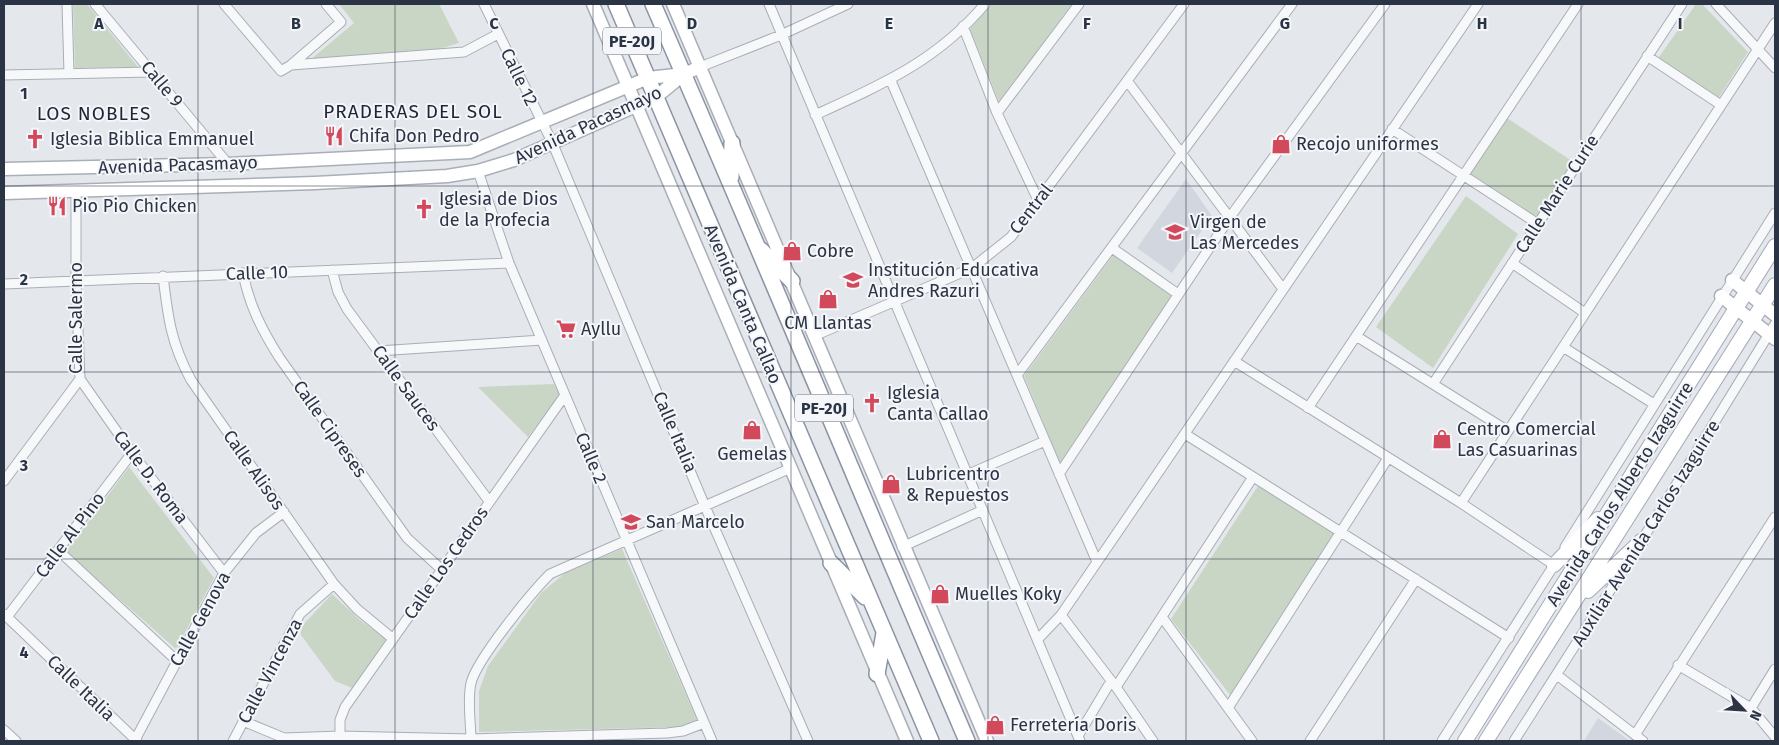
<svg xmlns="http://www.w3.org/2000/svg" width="1779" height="745" viewBox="0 0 1779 745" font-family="'Fira Sans',sans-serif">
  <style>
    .built { fill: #d2d6de }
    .green { fill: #c9d6c5 }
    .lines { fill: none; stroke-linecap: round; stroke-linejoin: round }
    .minor-casing { stroke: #a9aeb7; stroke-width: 11 }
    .secondary-casing { stroke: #a9aeb7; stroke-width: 15 }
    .primary-casing { stroke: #a3abb8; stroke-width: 16 }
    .trunk-casing { stroke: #8b94a3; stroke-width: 18 }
    .minor { stroke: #f7f8fa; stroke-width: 9 }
    .secondary { stroke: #fff; stroke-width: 12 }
    .primary { stroke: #fff; stroke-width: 14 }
    .trunk { stroke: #fff; stroke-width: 15 }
    .grid { fill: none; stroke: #2b3445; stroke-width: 1; stroke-opacity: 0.55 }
    .labels { text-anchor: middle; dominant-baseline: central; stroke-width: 4; stroke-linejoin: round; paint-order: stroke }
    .shield { fill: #f4f6f9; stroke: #676e7b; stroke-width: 1 }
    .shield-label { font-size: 16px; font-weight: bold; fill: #2b3445 }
    .street-label { font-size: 18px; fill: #2b3445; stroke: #f4f6f9 }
    .poi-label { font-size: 18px; fill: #2b3445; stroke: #f4f6f9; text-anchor: start }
    .neighbourhood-label { font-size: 19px; letter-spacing: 1px; fill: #1d2536; stroke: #f4f6f9 }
    .grid-label { font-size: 16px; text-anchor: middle; font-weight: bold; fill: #2b3445; stroke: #f4f6f9; stroke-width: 4; stroke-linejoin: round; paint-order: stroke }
  </style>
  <rect width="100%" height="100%" fill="#e4e7ec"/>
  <path class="built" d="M1186 179 1212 216 1172 273 1137 248Z
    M1598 718 1630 741H1584Z"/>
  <path class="green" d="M73 4H87L138 67 75 68Z
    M339 4H439L459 43 439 49 310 60 354 23Z
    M991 4H1072L999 102 970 29Z
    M1696 4H1702L1748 52 1717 100 1657 60Z
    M1507 118 1575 163 1538 219 1469 175Z
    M1466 196 1518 234 1433 368 1376 327Z
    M1114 254 1172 295 1060 463 1024 376Z
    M554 384 560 394 528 437 478 387Z
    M129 467 214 578 176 649 66 552Z
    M1258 486 1334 533 1231 696 1171 619Z
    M622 549 697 720 678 727 479 732V691L488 666 541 593 565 573Z
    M332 594 360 620 386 639 352 688 335 681 301 635V627Z"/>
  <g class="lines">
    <defs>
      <path id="minor" d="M67 4 69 73
        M95 4 228 164
        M224 4 281 71 291 65 464 52 498 34
        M484 4 552 142 704 504 808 741
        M769 4 1080 741
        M1716 4 1775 68
        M963 26 997 113 1038 200
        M1647 56 1721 105
        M291 65 341 22 326 4
        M700 67 781 35 848 4
        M4 75 152 72
        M891 81 1097 562
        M1128 82 1283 289
        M997 113 1079 4
        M815 115C881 85 937 61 985 4
        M1392 129 1538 224
        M478 171 509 263 712 741
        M1112 248 1178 294
        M1512 263 1585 313
        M332 270 338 292 347 309 489 501
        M243 273C249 305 262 330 279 357L407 538 441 569
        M163 276C168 318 171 343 191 380L334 584 357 609 392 638
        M4 284 509 263
        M814 336 972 268 1011 237 1184 4
        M1356 336 1508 431
        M1563 347 1654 404
        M378 351 542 340
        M1234 361 1461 503 1554 565
        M1017 375 1292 4
        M80 379 132 453 224 573
        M1433 384 1682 4
        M1308 408 1578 4
        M1185 434 1509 638
        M969 474 1045 441
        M1059 474 1230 217 1385 4
        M4 481 80 379 76 280V191
        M1461 503 1775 23
        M1639 545 1775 324
        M902 547 983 510
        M1565 547 1775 213
        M58 550 177 661
        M4 614 137 741
        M7 617 132 453
        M1162 617 1252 741
        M1038 639 1061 615
        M1678 665 1751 708 1775 737
        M1557 675 1643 741
        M1116 687 1253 477
        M1228 708 1388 458
        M1751 708 1775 669
        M243 721 284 738 340 736 471 739 667 733 683 731 704 723
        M4 730 16 741
        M1635 735 1775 517
        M340 736V720L345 707 565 395
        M1078 736 1111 681
        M135 740 224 573 256 533 284 512
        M233 741 300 614 334 584
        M471 741C471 723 467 701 471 683 477 659 531 593 550 574L791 468
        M1153 741 1116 687 1061 615 1478 4
        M1310 741 1416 579
        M1442 741 1556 562
        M1514 741 1632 556"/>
      <path id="secondary" d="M593 4 907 741
        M673 4 987 741
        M4 169 228 164 470 152 648 78 684 74
        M4 193 315 183 447 176 478 171 514 160 656 97 684 74 700 67
        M1732 280 1775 315
        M1721 296 1775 339"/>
      <path id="primary" d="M1554 565 1598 519
        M1588 591 1641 541
        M1465 741 1775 246
        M1486 741 1775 285"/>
      <path id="trunk" d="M616 4 931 741
        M653 4C760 249 862 496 967 741
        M731 177 732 143
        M761 250 792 281
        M831 563 865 597
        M877 674 884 633"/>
    </defs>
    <use href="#minor" class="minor-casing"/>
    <use href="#secondary" class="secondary-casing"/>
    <use href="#primary" class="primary-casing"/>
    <use href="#trunk" class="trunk-casing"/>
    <use href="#minor" class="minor"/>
    <use href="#secondary" class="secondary"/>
    <use href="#primary" class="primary"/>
    <use href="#trunk" class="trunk"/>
  </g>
  <path class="grid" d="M198 4V741M395 4V741M593 4V741M791 4V741M988 4V741M1186 4V741M1384 4V741M1581 4V741M4 186H1775M4 372H1775M4 559H1775"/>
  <defs>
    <symbol id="restaurant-bare" viewBox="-9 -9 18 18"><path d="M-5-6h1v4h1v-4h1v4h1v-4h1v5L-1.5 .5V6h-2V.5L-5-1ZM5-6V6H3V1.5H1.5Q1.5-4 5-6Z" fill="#d1495b" stroke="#f4f6f9" stroke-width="2.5" paint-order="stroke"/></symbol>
    <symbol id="church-bare" viewBox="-9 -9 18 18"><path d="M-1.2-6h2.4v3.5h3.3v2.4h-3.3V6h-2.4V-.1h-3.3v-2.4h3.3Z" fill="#d1495b" stroke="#f4f6f9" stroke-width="2.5" paint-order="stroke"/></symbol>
    <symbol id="shop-bare" viewBox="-9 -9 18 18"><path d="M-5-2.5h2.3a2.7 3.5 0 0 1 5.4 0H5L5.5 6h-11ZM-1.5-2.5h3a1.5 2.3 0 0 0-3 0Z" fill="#d1495b" stroke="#f4f6f9" stroke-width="2.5" paint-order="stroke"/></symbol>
    <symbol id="school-bare" viewBox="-9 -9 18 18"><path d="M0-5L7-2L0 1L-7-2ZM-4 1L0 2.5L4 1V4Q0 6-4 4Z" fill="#d1495b" stroke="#f4f6f9" stroke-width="2.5" paint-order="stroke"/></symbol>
    <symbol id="supermarket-bare" viewBox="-9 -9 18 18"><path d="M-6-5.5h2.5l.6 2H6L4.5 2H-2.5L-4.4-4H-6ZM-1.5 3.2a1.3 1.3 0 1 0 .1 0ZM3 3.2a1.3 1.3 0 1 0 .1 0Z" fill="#d1495b" stroke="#f4f6f9" stroke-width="2.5" paint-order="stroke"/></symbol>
    <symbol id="university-bare" viewBox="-9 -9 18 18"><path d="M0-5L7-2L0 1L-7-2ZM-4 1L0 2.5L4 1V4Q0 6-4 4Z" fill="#d1495b" stroke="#f4f6f9" stroke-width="2.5" paint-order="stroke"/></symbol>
  </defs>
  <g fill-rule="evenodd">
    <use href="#restaurant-bare" x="320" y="122" width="28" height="28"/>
    <use href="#church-bare" x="21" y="125" width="28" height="28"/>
    <use href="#shop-bare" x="1267" y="130" width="28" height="28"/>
    <use href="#restaurant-bare" x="43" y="192" width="28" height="28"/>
    <use href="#church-bare" x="410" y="195" width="28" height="28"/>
    <use href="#school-bare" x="1161" y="218" width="28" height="28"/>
    <use href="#shop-bare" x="778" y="237" width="28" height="28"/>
    <use href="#school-bare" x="839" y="266" width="28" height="28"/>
    <use href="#shop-bare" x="814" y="285" width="28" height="28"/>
    <use href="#supermarket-bare" x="552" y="315" width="28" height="28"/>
    <use href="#church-bare" x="858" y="389" width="28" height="28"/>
    <use href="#shop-bare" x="738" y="416" width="28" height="28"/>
    <use href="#shop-bare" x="1428" y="425" width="28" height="28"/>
    <use href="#shop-bare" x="877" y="470" width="28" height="28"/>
    <use href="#university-bare" x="617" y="508" width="28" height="28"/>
    <use href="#shop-bare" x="926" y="580" width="28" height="28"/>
    <use href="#shop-bare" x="981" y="711" width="28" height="28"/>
  </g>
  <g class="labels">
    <g class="shield">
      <rect x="603" y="27.5" width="58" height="27" rx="4"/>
      <rect x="795" y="394.5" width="58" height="27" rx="4"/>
    </g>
    <g class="shield-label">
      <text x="632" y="41">PE-20J</text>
      <text x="824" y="408">PE-20J</text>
    </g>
    <g class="street-label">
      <text transform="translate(519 77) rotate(64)">Calle 12</text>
      <text transform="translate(162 84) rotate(50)">Calle 9</text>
      <text transform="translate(588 125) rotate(-25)">Avenida Pacasmayo</text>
      <text transform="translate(178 165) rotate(-2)">Avenida Pacasmayo</text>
      <text transform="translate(1557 194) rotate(-57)">Calle Marie Curie</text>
      <text transform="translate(1031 209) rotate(-52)">Central</text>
      <text transform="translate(257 273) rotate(-2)">Calle 10</text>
      <text transform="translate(743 304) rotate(67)">Avenida Canta Callao</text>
      <text transform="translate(76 318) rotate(-90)">Calle Salermo</text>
      <text transform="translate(406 388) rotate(54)">Calle Sauces</text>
      <text transform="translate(330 429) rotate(55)">Calle Cipreses</text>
      <text transform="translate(675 432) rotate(67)">Calle Italia</text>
      <text transform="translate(591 458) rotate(67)">Calle 2</text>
      <text transform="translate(254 470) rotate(55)">Calle Alisos</text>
      <text transform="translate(151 477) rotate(53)">Calle D. Roma</text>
      <text transform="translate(1620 494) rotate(-58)">Avenida Carlos Alberto Izaguirre</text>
      <text transform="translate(1646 533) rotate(-58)">Auxiliar Avenida Carlos Izaguirre</text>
      <text transform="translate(70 535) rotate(-53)">Calle Al Pino</text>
      <text transform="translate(446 563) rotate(-55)">Calle Los Cedros</text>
      <text transform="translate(200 619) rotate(-61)">Calle Genova</text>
      <text transform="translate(270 671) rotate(-62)">Calle Vincenza</text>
      <text transform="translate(81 688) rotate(44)">Calle Italia</text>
    </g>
    <g class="poi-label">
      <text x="349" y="136">Chifa Don Pedro</text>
      <text x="50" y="139">Iglesia Biblica Emmanuel</text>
      <text x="1296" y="144">Recojo uniformes</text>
      <text x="439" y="199">Iglesia de Dios<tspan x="439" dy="21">de la Profecia</tspan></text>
      <text x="72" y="206">Pio Pio Chicken</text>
      <text x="1190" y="222">Virgen de<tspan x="1190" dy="21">Las Mercedes</tspan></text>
      <text x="807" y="251">Cobre</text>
      <text x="868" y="270">Institución Educativa<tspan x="868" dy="21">Andres Razuri</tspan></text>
      <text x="828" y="323" text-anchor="middle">CM Llantas</text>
      <text x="581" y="329">Ayllu</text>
      <text x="887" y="393">Iglesia<tspan x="887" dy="21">Canta Callao</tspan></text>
      <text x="1457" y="429">Centro Comercial<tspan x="1457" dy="21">Las Casuarinas</tspan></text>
      <text x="752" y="454" text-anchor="middle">Gemelas</text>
      <text x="906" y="474">Lubricentro<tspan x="906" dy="21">&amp; Repuestos</tspan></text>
      <text x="646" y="522">San Marcelo</text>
      <text x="955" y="594">Muelles Koky</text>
      <text x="1010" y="725">Ferretería Doris</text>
    </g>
    <g class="neighbourhood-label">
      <text x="413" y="111">PRADERAS DEL SOL</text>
      <text x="94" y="113">LOS NOBLES</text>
    </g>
  </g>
  <g class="grid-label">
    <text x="99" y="29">A</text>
    <text x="296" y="29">B</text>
    <text x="494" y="29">C</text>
    <text x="692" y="29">D</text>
    <text x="889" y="29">E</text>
    <text x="1087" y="29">F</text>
    <text x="1285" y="29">G</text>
    <text x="1482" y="29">H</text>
    <text x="1680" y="29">I</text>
    <text x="24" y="99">1</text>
    <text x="24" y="285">2</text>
    <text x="24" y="471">3</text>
    <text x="24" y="658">4</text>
  </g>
  <rect width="1779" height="745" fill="none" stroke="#2b3445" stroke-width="10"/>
  <g transform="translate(1744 710) rotate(115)" stroke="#f4f6f9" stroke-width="4" paint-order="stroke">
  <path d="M0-4L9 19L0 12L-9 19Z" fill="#2b3445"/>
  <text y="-8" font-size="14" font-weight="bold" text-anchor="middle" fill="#2b3445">N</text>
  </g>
</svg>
